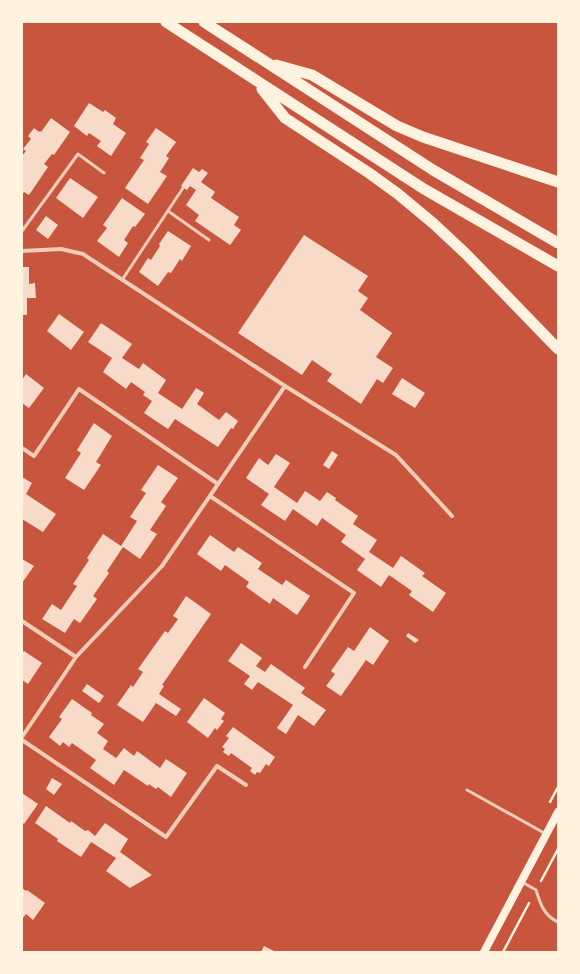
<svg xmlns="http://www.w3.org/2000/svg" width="580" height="974" viewBox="0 0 580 974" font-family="'IBM Plex Serif',serif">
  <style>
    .building { fill: #f7dbc8 }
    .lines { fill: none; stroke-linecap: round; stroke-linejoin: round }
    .path { stroke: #fff3e0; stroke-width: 2.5 }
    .service { stroke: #f1ccb7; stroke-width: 3 }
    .minor { stroke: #f1ccb7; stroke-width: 4 }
    .secondary { stroke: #fff3e0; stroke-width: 8 }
    .trunk { stroke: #fff3e0; stroke-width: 11 }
  </style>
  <rect width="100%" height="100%" fill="#c8553d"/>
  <path class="building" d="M89 103 103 112 105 110 116 118 113 124 126 133 111 156 97 146 101 141 89 133 87 136 74 126Z
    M51 118 70 132 54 155 52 154 44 164 48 167 29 195 24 192 22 195V156L26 151 23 149 31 139 28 136 34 128 39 132 40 131 41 132Z
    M156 128 176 142 166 156 169 158 160 172 167 176 148 204 125 188 144 160 140 158 149 144 146 142Z
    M193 168 199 172 202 169 208 173 201 182 215 192 211 198 239 217 234 225 241 230 230 245 195 221 199 215 186 205 196 190 190 186 187 190 181 186Z
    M70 178 98 197 83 218 56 198Z
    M122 198 145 214 135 227 133 226 124 240 128 243 119 257 97 241 107 228 103 225Z
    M46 216 58 225 48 239 36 230Z
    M168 231 191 246 182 261 180 259 171 273 168 272 158 286 139 272 148 258 151 260 160 246 159 244Z
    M304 235 368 276 358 291 368 298 360 310 392 333 376 357 393 368 383 383 377 379 361 404 327 381 332 374 312 360 302 375 238 333Z
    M22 267H29V284L35 283 36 298H27V315H22Z
    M59 314 84 332 71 350 47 331Z
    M101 323 132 344 122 358 139 369 143 363 166 380 158 393 182 409 196 388 204 393 197 404 219 420 226 412 238 421 233 429 231 428 218 447 175 419 168 429 144 413 152 401 143 395 145 392 131 382 126 389 103 372 112 358 88 342Z
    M26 374 44 388 29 408 22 403V380Z
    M402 378 425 393 415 408 392 394Z
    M94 423 112 436 96 462 101 465 84 490 65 478 81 453 77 450Z
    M332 451 338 455 329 469 323 465Z
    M276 454 290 463 274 487 297 503 305 491 320 501 327 492 336 498 335 500 358 516 353 524 377 540 369 552 393 568 401 556 425 573 422 576 446 593 433 612 409 595 412 591 389 575 381 587 357 570 365 559 341 542 346 535 322 518 317 526 293 509 285 521 261 505 269 494 246 478 259 458 268 465Z
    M158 465 178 478 161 502 166 506 150 530 157 534 140 559 123 547 107 571 109 573 93 596 97 599 80 623 74 619 65 633 42 619 52 604 61 610 77 586 73 584 89 560 87 558 103 534 121 546 137 521 130 517 146 493 141 490Z
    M22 477 32 483 26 494 56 514 43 532 22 519Z
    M210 535 234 552 238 547 262 563 258 569 282 585 286 580 310 596 297 615 273 598 270 604 246 587 249 582 225 565 221 571 197 554Z
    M22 559 34 566 22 583Z
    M186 596 211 614 162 685 164 686 159 694 181 709 176 716 156 703 143 722 117 705 131 685 133 687 143 672 138 669 165 631 168 633 178 619 173 616Z
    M370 627 389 641 373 665 366 660 341 696 326 686 335 674 331 671 348 647 354 651Z
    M408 633 419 640 415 643 406 636Z
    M241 643 262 658 256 666 265 672 271 664 305 688 301 693 326 710 314 726 298 715 286 734 277 728 293 705 258 682 252 690 244 684 250 676 228 661Z
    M24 651 42 663 28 684 22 680V653Z
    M87 684 104 696 99 703 82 691Z
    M204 698 225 713 221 719 224 721 217 730 215 728 208 738 187 722Z
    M72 699 92 713 91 715 104 724 97 733 108 741 103 749 116 758 124 748 134 756 137 751 160 768 166 759 187 773 171 797 158 787 156 789 149 784 148 786 124 770 114 785 90 768 96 760 72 743 69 747 63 742 60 746 49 737 62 719 59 717Z
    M233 727 275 757 269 766 266 764 260 773 257 772 255 775 250 771 252 768 231 753 229 756 223 752 225 749 222 747 229 738 226 736Z
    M52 778 62 784 54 795 46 789Z
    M22 793 38 804 24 824 22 822Z
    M46 806 70 823 71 821 85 831 88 830 95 836 105 823 128 839 120 852 152 875 130 888 106 871 116 858 91 842 81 857 57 841 58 839 35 823Z
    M22 888 26 891 27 890 45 903 33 920 26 914 22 919Z
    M264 946 276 952H261Z"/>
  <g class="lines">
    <path class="path" d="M550 802 558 787
      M541 881 558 849
      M503 952 529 903"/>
    <path class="service" d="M168 211 209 240
      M22 231 78 154 104 173
      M122 280 183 188
      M467 790 546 834
      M522 882 536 890C540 903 544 916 558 922"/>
    <path class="minor" d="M22 251 61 249 83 254 285 386 396 455 452 516
      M22 448 34 456 79 389 218 484
      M210 496 354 593 305 667
      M22 621 76 657
      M22 737 76 657 162 566 285 386
      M22 740 166 837 217 766 246 785"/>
    <path class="secondary" d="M484 952 558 812"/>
    <path class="trunk" d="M166 22 424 189 558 266
      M204 22 433 170 558 243
      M276 65 312 75 397 126 423 137 558 182
      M262 89 285 118 369 173 398 194 434 224 466 254 558 349"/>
  </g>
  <rect width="580" height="974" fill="none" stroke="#fff3e0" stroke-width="46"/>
</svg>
